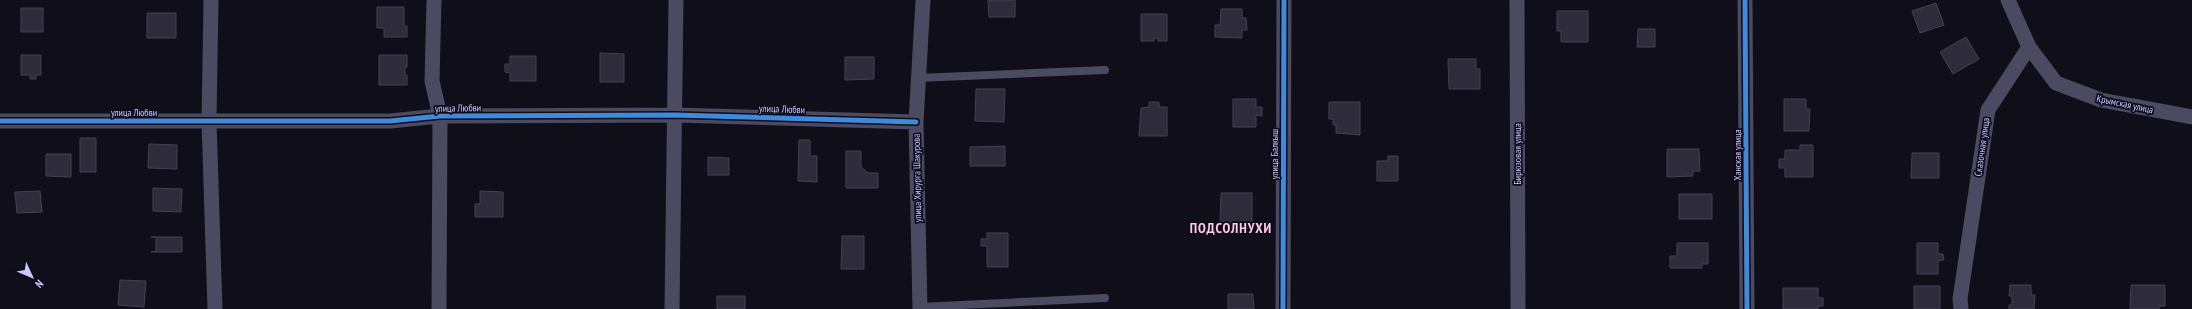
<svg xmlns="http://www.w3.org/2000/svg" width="2192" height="309" viewBox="0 0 2192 309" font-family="'PT Sans Narrow',sans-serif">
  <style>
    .building { fill: #2e2b3b; stroke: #444056 }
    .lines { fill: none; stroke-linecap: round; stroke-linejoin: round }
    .service { stroke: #4a4a60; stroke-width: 8 }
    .minor { stroke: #4a4a60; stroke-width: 15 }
    .cycleway-casing { stroke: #0e0b1b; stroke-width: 8 }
    .cycleway { stroke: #408adc; stroke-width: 5 }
    .labels { text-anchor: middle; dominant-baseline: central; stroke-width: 3.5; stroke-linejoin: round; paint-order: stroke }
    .street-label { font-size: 10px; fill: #ccc6fe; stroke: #0e0b1b }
    .district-label { font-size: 14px; font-weight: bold; letter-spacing: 1px; fill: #fec8eb; stroke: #0e0b1b }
  </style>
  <rect width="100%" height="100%" fill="#100e18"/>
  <path class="building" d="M988 0H1015V17H989Z
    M1936 3 1944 25 1920 33 1912 11Z
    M377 7H404V26H407V37H384V28H377Z
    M21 8H43V32H21Z
    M1221 9H1242V18H1246L1247 30H1242V38L1215 37V25H1220Z
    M1557 11H1588V42H1561V31H1557Z
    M147 13H176V38H147Z
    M1141 14H1167V41H1158V38H1154V41H1141Z
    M1638 29H1655V47H1637Z
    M1966 37 1979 59 1953 74 1940 52Z
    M600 53 624 54V82H600Z
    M21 55H41V75H36V79H30V75H21Z
    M379 55H407V67H405V75H407V85H379Z
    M510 56H536V81H510V73L505 72V64H510Z
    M845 57H874V79L845 80Z
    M1448 59H1476V69H1480V89H1449Z
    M976 89H1005L1004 122 975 121Z
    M1233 99H1256V107H1262V116L1256 115V127H1233Z
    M1784 99H1806V109H1810L1809 131H1784Z
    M1149 102H1159V107H1167V136H1139L1141 108 1149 107Z
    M1329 102H1360V135L1336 133V125H1333V119H1329Z
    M80 138H96V172H80Z
    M799 140H810V156H817V182L798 181Z
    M149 144 177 145V169L148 168Z
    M1800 145H1813V177H1785V168H1779V159H1785V150H1800Z
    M1005 146V166H970V147Z
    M1667 149H1699L1700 171H1693V176L1667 177Z
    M846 151H861V167L868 173H878V188H846Z
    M1912 153H1939V178H1911Z
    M46 154H71V177L46 176Z
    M1388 156H1398V181H1377V161H1388Z
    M708 157 729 158V175H708Z
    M153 188 182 189 181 212 153 211Z
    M40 191 42 212 17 213 15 192Z
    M480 191 503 192V217H475V204H480Z
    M1221 193H1252V223H1220Z
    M1679 194H1712V219H1679Z
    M987 233H1008V267H987V246H981V239H987Z
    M842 236H864V269H841Z
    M151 237H182V252H151L156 251V237Z
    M1677 243H1708V264H1702V268H1670V256H1677Z
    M1917 243H1938V254H1943L1944 260 1938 261V274H1917Z
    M120 280 146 281 144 307 118 305Z
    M2010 285H2031V295H2035L2034 309H2009V305H2012V296H2009Z
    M2131 285H2165V306H2159V309H2130Z
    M1914 286H1940V309H1914Z
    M1783 288H1818V298H1823V306H1818V309H1783Z
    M1228 294H1253L1254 309H1228Z
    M717 296H745V309H717Z"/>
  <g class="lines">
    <path class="service" d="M918 78 1105 70
      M920 307 1105 298"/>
    <path class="minor" d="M211 0 209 121 215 309
      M434 0 432 81 440 116 439 309
      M1517 0 1518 309
      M1745 0 1747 309
      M2008 0 2029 47 2056 83 2101 100 2192 117
      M0 121H390L440 116 675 115 916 122
      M672 309 676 0
      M920 309 916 122 923 0
      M1283 309 1284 0
      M1961 309 1960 299 1988 110 2029 47"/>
    <defs>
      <path id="cycleway" d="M1745 0 1747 309
        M0 121H390L440 116 675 115 916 122
        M1283 309 1284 0"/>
    </defs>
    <use href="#cycleway" class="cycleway-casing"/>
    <use href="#cycleway" class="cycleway"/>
  </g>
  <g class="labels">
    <g class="street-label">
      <text transform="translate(2125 104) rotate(12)">Крымская улица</text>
      <text transform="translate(458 108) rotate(-1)">улица Любви</text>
      <text transform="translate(782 109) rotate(2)">улица Любви</text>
      <text x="134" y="112">улица Любви</text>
      <text transform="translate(1982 147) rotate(-82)">Сказочная улица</text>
      <text transform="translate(1274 154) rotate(-90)">улица Балкыш</text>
      <text transform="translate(1517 154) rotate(-90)">Бирюзовая улица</text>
      <text transform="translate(1737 155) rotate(-90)">Ханская улица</text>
      <text transform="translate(917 178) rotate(-91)">улица Хирурга Шакурова</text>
    </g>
    <g class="district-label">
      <text x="1231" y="228">ПОДСОЛНУХИ</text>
    </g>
  </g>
  <g transform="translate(32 277) rotate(134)" stroke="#0e0b1b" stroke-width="3" paint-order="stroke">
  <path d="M0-3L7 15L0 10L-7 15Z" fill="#ccc6fe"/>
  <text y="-6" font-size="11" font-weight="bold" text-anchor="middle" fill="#ccc6fe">N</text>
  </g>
</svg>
